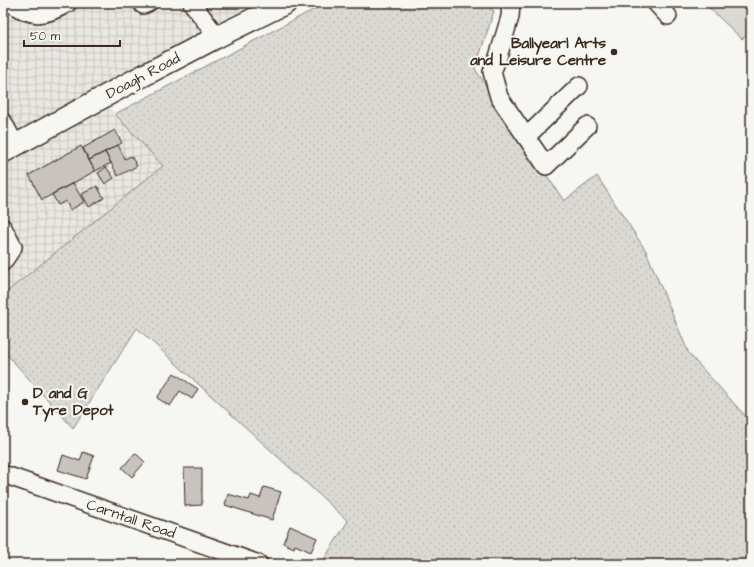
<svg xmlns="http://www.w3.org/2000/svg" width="754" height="567" viewBox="0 0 754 567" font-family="'Architects Daughter',sans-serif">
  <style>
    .industrial { fill: url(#industrial-grid) }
    .grass { fill: url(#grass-dots); stroke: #8a8278 }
    .garden { fill: #dad9d3; stroke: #8a8278 }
    .building { fill: #c8c3be; stroke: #3b2a1e }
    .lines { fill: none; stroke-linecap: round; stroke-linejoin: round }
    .minor-casing { stroke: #3b2a1e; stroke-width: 20 }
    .major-casing { stroke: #3b2a1e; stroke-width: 24 }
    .minor { stroke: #f6f6f2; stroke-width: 17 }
    .major { stroke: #f6f6f2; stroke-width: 21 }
    .poi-dot { fill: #3b2a1e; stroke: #f6f6f2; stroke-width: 1.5 }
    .labels { text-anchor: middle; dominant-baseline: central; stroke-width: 4; stroke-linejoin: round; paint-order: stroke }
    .poi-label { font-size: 15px; font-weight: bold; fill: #3b2a1e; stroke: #f6f6f2; text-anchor: end }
    .street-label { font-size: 15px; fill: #3b2a1e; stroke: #f6f6f2 }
  </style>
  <defs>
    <pattern id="industrial-grid" width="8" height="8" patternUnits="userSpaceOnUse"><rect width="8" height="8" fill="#e8e7e2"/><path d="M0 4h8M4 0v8" fill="none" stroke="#c8c6c1"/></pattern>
    <pattern id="grass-dots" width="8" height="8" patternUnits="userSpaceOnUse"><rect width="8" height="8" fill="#dad9d3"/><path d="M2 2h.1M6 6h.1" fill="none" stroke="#bcbab5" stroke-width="1.8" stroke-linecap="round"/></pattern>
  </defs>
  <rect width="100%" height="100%" fill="#f6f6f2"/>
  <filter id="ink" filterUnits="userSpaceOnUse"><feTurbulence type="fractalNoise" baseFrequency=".025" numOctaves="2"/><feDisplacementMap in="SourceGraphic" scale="8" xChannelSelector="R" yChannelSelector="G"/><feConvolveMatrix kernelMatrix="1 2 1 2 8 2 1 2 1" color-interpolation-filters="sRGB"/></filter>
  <g filter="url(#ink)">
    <path class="industrial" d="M3 3H269L101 98 163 166 3 295Z"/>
    <path class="grass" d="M326 3H485L494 11 475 69 564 201 597 176 646 251 689 354 751 422V564H321L348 521 137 328 73 428 3 350V295L163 166 115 114Z"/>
    <path class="garden" d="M704 3H751V31L742 39Z"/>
    <path class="building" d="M115 130 122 143 89 160 83 148Z
      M118 145 125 159 131 156 137 166 118 176 105 152Z
      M81 146 95 171 42 200 29 175Z
      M105 152 111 163 95 171 89 160Z
      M106 167 114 178 105 184 98 173Z
      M73 183 84 202 70 210 66 201 58 205 52 194Z
      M97 186 104 198 89 207 82 194Z
      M174 373 198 389 192 399 180 391 170 406 157 398Z
      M83 452 94 456 86 479 58 470 63 455 80 461Z
      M135 453 145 462 132 477 122 468Z
      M184 468H202V505L185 506Z
      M264 487 281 492 272 520 225 505 228 494 249 500 251 495 260 498Z
      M290 526 317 538 311 552 295 545 294 548 283 543Z"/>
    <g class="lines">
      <defs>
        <path id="minor" d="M10 3C33 18 44 17 68 3
          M192 3 217 37
          M511 3 510 17 498 57 492 72 499 97 546 166 587 126
          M656 3 668 16
          M143 5 148 3
          M3 122 16 146
          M526 137 579 86
          M3 228 13 247 3 262
          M3 474 259 564"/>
        <path id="major" d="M3 152 131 82 217 37 286 3"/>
      </defs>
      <use href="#minor" class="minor-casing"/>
      <use href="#major" class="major-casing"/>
      <use href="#minor" class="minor"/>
      <use href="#major" class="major"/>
    </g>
  </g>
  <g class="poi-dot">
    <circle cx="614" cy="52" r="4"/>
    <circle cx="25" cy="402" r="4"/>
  </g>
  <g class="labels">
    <g class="poi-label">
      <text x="606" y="43">Ballyearl Arts<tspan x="606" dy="17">and Leisure Centre</tspan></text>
      <text x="33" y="393" text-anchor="start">D and G<tspan x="33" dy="17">Tyre Depot</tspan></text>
    </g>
    <g class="street-label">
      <text transform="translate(143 76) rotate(-28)">Doagh Road</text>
      <text transform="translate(131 519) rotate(19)">Carntall Road</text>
    </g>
  </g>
  <rect width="754" height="567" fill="none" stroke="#f6f6f2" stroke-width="16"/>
  <rect x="8" y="8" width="738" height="551" fill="none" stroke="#3b2a1e" stroke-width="1.5" filter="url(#ink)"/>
  <path d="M24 40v6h96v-6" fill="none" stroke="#3b2a1e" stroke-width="2"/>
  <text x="30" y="40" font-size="12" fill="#3b2a1e" stroke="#f6f6f2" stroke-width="3" paint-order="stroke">50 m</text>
</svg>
